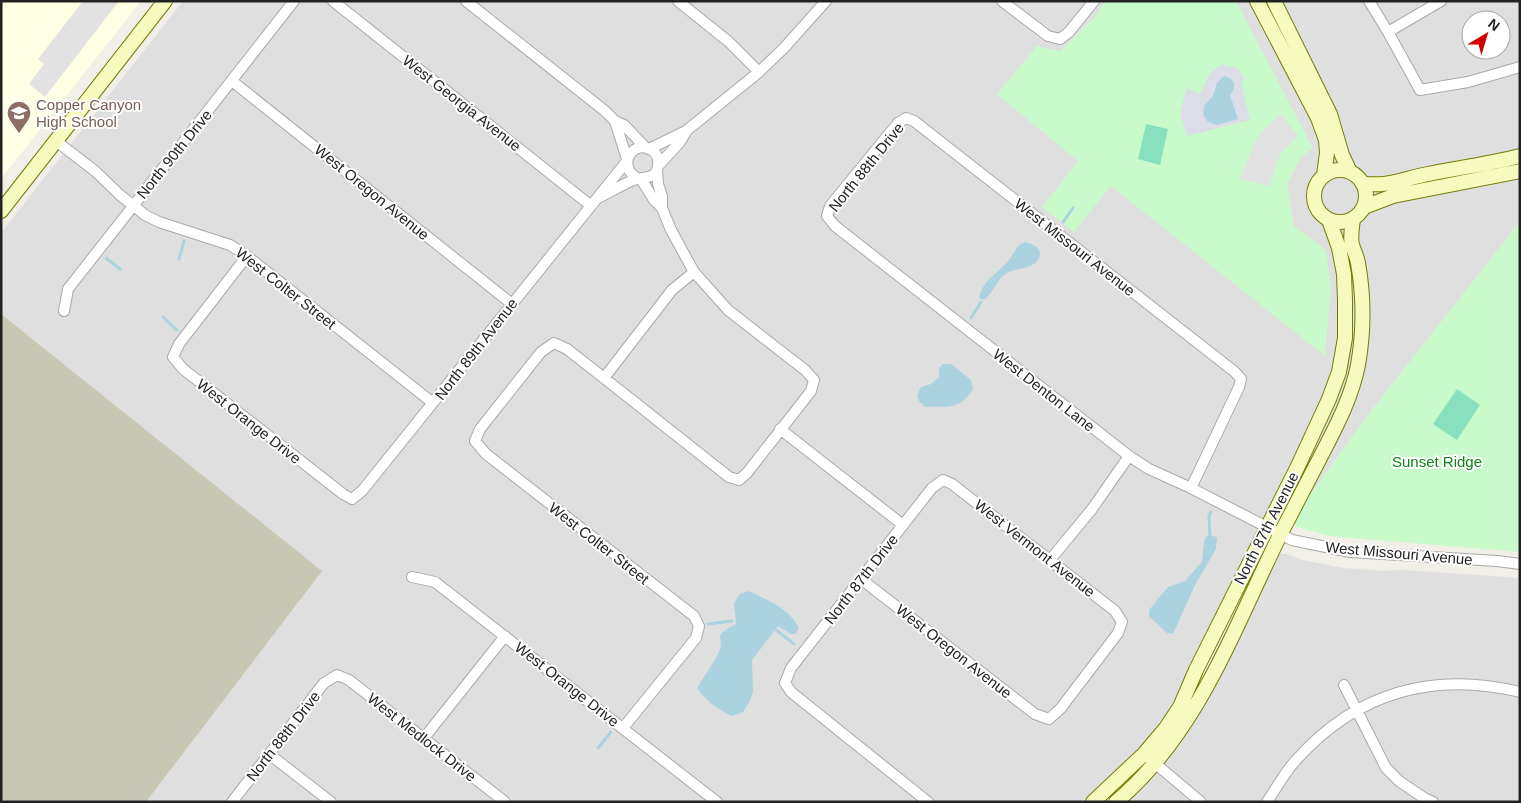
<svg xmlns="http://www.w3.org/2000/svg" width="1521" height="803" viewBox="0 0 1521 803" font-family="Arial,sans-serif">
  <style>
    .residential { fill: #e0dfdf; fill-rule: evenodd }
    .education { fill: #ffffe5 }
    .construction { fill: #c7c7b4 }
    .park { fill: #c8facc }
    .pitch { fill: #88e0be }
    .parking { fill: #e2e2e2 }
    .plaza { fill: #dddde8 }
    .water { fill: #aad3df }
    .lines { fill: none; stroke-linecap: round; stroke-linejoin: round }
    .stream { stroke: #aad3df; stroke-width: 3 }
    .street-casing { stroke: #a9a9a9; stroke-width: 12 }
    .secondary-casing { stroke: #707d05; stroke-width: 16 }
    .street { stroke: #fff; stroke-width: 10 }
    .secondary { stroke: #f7fabf; stroke-width: 14 }
    .labels { text-anchor: middle; dominant-baseline: central; stroke-width: 4; stroke-linejoin: round; paint-order: stroke }
    .street-label { font-size: 15px; fill: #222; stroke: #fff }
    .education-label { font-size: 15px; fill: #785e54; stroke: #fff; text-anchor: start }
    .park-label { font-size: 15px; fill: #0c8416; stroke: #fff }
  </style>
  <rect width="100%" height="100%" fill="#f2efe9"/>
  <path class="residential" d="M183 1H1520V222L1371 411 1298 512 1274 503 1187 677 1168 712 1141 747 1105 783 1082 802H146L321 571 1 314V233ZM1471 20H1501V50H1471Z
    M1280 554H1286L1302 560 1344 568 1382 571 1403 570 1520 578V802H1120L1239 636 1277 558Z"/>
  <path class="education" d="M1 1H141L1 179Z"/>
  <path class="construction" d="M1 314 322 571 146 802H1Z"/>
  <path class="park" d="M1106 1H1236L1313 148 1301 157 1287 184 1294 226 1326 250 1331 286 1325 356 1111 186 1074 232 1042 207 1078 161 997 94 1037 46 1060 51 1095 16Z
    M1520 222V552L1352 538 1329 536 1297 527 1295 524 1294 517 1371 411Z"/>
  <path class="pitch" d="M1146 124 1168 129 1160 165 1138 159Z
    M1457 389 1480 405 1457 440 1433 424Z"/>
  <path class="parking" d="M83 1H119L45 97 29 84 44 64 38 59Z
    M1281 114 1298 136 1280 154 1269 186 1240 179 1256 140 1266 127Z"/>
  <path class="plaza" d="M1222 65 1237 68 1245 79 1241 82 1250 120 1187 136 1180 113 1187 88 1200 94 1210 73Z"/>
  <path class="water" d="M1224 76C1235 78 1237 87 1230 95L1238 119 1217 125 1208 122 1203 115 1204 106 1213 96 1217 83Z
    M1025 242C1031 244 1040 246 1040 254 1038 270 1017 267 1007 273 996 280 994 292 984 300L979 298C983 279 998 274 1009 260 1015 252 1016 245 1025 242Z
    M942 364H951L959 370 971 380 973 389C959 411 948 406 925 407L919 401 917 395 921 387 931 384 939 377V369Z
    M1207 536H1214L1217 538 1216 549 1196 583 1173 634 1167 633 1149 616V610L1168 587 1185 581 1202 562 1204 541Z
    M748 591C766 599 790 609 799 628L795 634H791L778 626 752 660 753 692 750 701 743 712 732 716C717 709 707 702 697 688L716 658 721 647 720 635 725 630 736 624 734 603 740 594Z"/>
  <g class="lines">
    <path class="stream" d="M1063 222 1073 208
      M106 258 120 269
      M179 259 184 241
      M163 317 177 330
      M971 318 981 302
      M1210 538 1209 516 1211 512
      M708 624 732 621
      M776 630 794 644
      M598 748 611 732"/>
    <defs>
      <path id="street" d="M333 1 590 205
        M466 1 605 111 615 121 624 125 645 147
        M678 1 729 42 759 72
        M1002 1 1048 36 1060 39 1069 32 1094 1
        M1369 1 1388 32 1420 90 1468 82 1520 67
        M1388 32 1441 1
        M232 81 512 304
        M615 121 627 159
        M56 141 95 171 120 195 145 215 159 222 230 245 247 256 433 403
        M649 149 686 131 759 72 784 48 826 1
        M658 166 680 142 686 132
        M641 179 654 200 662 208
        M600 197C610 192 620 186 631 181 641 176 657 181 658 165 659 160 657 154 653 151 635 137 615 165 637 178
        M247 256 179 344 173 357 183 369 343 494 352 499 362 491 627 161
        M64 311 68 289 294 1
        M604 378 672 290 694 272
        M780 429 903 525
        M1191 488 1239 387 1241 379 1235 372 914 121 906 118 898 123 830 206 827 216 835 226 1129 456 1149 469 1191 488 1292 540 1350 552 1497 561 1520 564
        M1050 560 1092 509 1129 456
        M412 577 435 582 717 802
        M861 579 1035 714 1049 719 1061 708 1118 633 1122 622 1115 611 952 484 943 480 932 488 791 668 785 683 791 692 928 802
        M1344 685 1386 768 1399 781 1424 798 1433 802
        M623 728 696 638 699 626 694 616 486 454 475 441 480 429 541 352 554 343 567 349 604 378 729 477 739 480 747 473 811 391 814 380 805 370 728 310 694 272 671 230 662 208V196L658 184 657 170
        M424 738 505 636
        M269 754 331 802
        M1151 760 1201 802
        M232 802 324 683 337 675 349 680 505 802
        M1267 802C1277 787 1286 770 1298 758 1358 692 1434 671 1520 692"/>
      <path id="secondary" d="M1257 1 1318 118 1326 140 1327 153 1324 175
        M1274 1 1330 114 1342 155 1350 172
        M1314 196a26 26 0 1 1 52 0a26 26 0 1 1-52 0Z
        M1362 183C1385 188 1406 178 1428 174 1458 168 1489 164 1520 156
        M1364 207 1393 196 1520 171
        M1 211 165 1
        M1093 802 1144 754 1166 728 1180 707 1196 670 1298 466 1329 399 1339 372 1345 338V300L1344 274 1339 248 1329 220
        M1116 802C1199 732 1234 627 1281 533 1295 506 1309 479 1323 452 1337 425 1352 396 1358 365 1364 331 1364 297 1358 263 1357 257 1354 251 1352 245 1350 237 1352 227 1353 219"/>
    </defs>
    <use href="#street" class="street-casing"/>
    <use href="#secondary" class="secondary-casing"/>
    <use href="#street" class="street"/>
    <use href="#secondary" class="secondary"/>
  </g>
  <defs>
    <symbol id="school-pin" viewBox="-11 -11 22 30"><path d="M0 17L-7.5 6A9.5 9.5 0 1 1 7.5 6Z" fill="#8d6e63" stroke="#fff"/><path d="M0-5L7-2L0 1L-7-2ZM-4 1L0 2.5L4 1V4Q0 6-4 4Z" fill="#fff"/></symbol>
  </defs>
  <g fill-rule="evenodd">
    <use href="#school-pin" x="5" y="99" width="28" height="38"/>
  </g>
  <g class="labels">
    <g class="street-label">
      <text transform="translate(462 103) rotate(38)">West Georgia Avenue</text>
      <text transform="translate(174 154) rotate(-51)">North 90th Drive</text>
      <text transform="translate(866 167) rotate(-51)">North 88th Drive</text>
      <text transform="translate(372 192) rotate(39)">West Oregon Avenue</text>
      <text transform="translate(1075 247) rotate(38)">West Missouri Avenue</text>
      <text transform="translate(286 288) rotate(38)">West Colter Street</text>
      <text transform="translate(476 349) rotate(-52)">North 89th Avenue</text>
      <text transform="translate(1044 390) rotate(38)">West Denton Lane</text>
      <text transform="translate(249 421) rotate(38)">West Orange Drive</text>
      <text transform="translate(1266 528) rotate(-63)">North 87th Avenue</text>
      <text transform="translate(599 543) rotate(38)">West Colter Street</text>
      <text transform="translate(1035 548) rotate(38)">West Vermont Avenue</text>
      <text transform="translate(1399 553) rotate(5)">West Missouri Avenue</text>
      <text transform="translate(861 579) rotate(-52)">North 87th Drive</text>
      <text transform="translate(954 651) rotate(38)">West Oregon Avenue</text>
      <text transform="translate(567 684) rotate(38)">West Orange Drive</text>
      <text transform="translate(283 736) rotate(-52)">North 88th Drive</text>
      <text transform="translate(422 737) rotate(38)">West Medlock Drive</text>
    </g>
    <g class="education-label">
      <text x="36" y="104">Copper Canyon<tspan x="36" dy="17">High School</tspan></text>
    </g>
    <g class="park-label">
      <text x="1437" y="461">Sunset Ridge</text>
    </g>
  </g>
  <rect width="1521" height="803" fill="none" stroke="#222222" stroke-width="5"/>
  <g transform="translate(1486 35) rotate(38)"><circle r="24" fill="#ffffff" stroke="#a7a7a7"/>
  <path d="M0-4L9 19L0 12L-9 19Z" fill="#d40000"/>
  <text y="-8" font-size="14" font-weight="bold" text-anchor="middle" fill="#222222">N</text>
  </g>
</svg>
